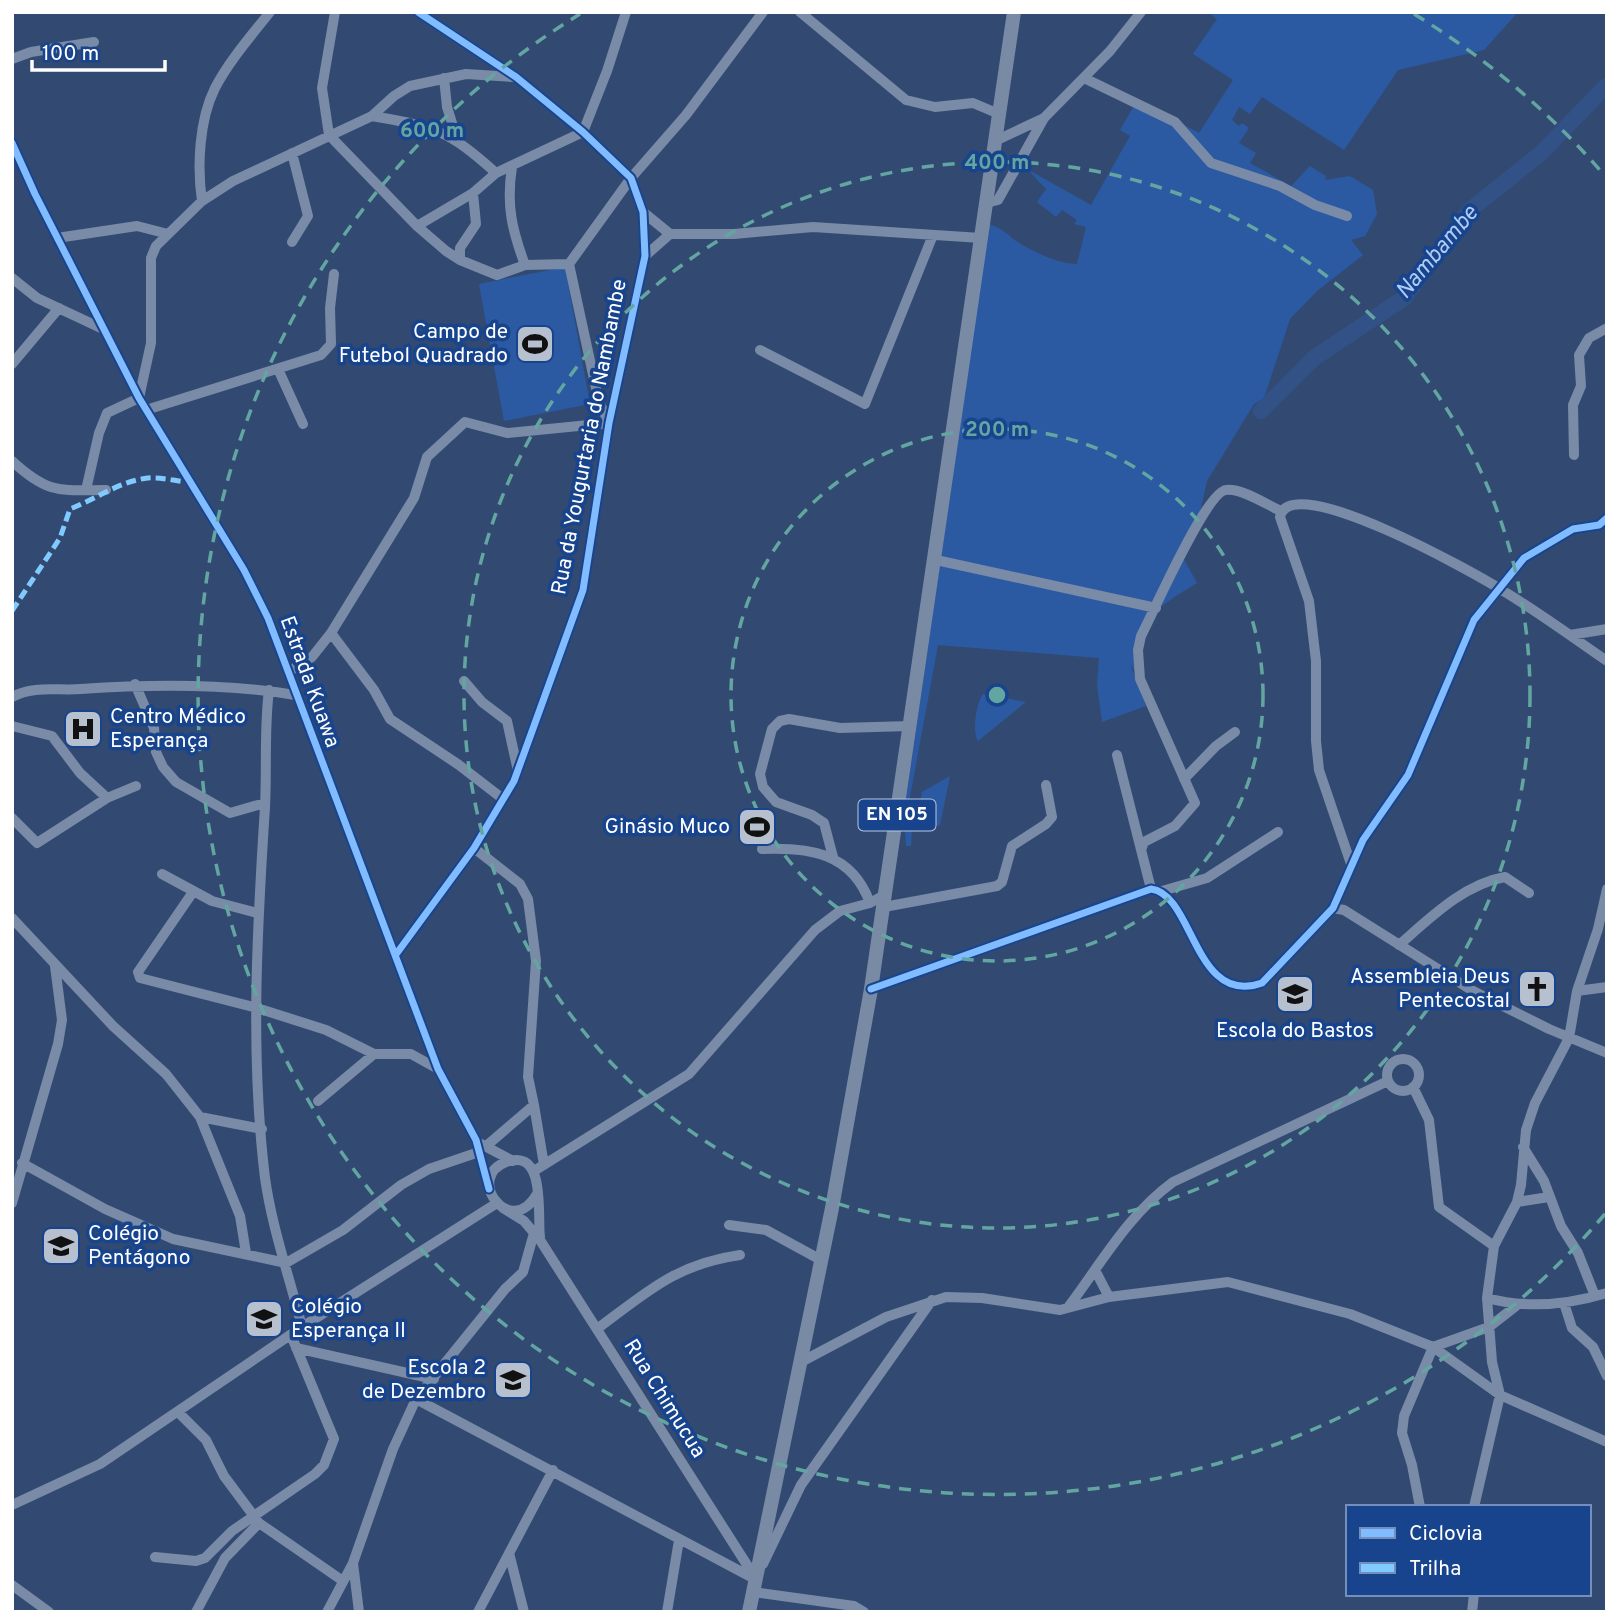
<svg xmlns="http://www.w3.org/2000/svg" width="1619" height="1624" viewBox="0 0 1619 1624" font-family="Overpass,sans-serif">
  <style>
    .green { fill: #2b5aa3 }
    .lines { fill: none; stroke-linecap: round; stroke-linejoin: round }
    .river { stroke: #325287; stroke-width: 16 }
    .minor { stroke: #798ba6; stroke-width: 10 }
    .major { stroke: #798aa5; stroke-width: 14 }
    .quiet { stroke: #80caff; stroke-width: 5; stroke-dasharray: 10 5; stroke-linecap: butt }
    .cycleway-casing { stroke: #17448d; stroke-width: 11 }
    .cycleway { stroke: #80bcff; stroke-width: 7 }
    .ring { fill: none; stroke: #63a6a1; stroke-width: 3.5; stroke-dasharray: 12 9 }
    .labels { text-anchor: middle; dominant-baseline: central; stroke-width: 7; stroke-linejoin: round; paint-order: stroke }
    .shield { fill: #17448d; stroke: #b9c7dd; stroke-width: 2 }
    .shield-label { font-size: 19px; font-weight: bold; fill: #fff }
    .poi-label { font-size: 21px; fill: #fff; stroke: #17448d; text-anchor: end }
    .street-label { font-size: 21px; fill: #fff; stroke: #17448d }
    .water-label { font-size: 23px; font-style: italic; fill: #aecbf6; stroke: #17448d }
    .centre { fill: #63a6a1; stroke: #17448d; stroke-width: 3.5 }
    .ring-label { font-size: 21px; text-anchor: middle; font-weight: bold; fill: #63a6a1; stroke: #17448d; stroke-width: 7; stroke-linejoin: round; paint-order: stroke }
  </style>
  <rect width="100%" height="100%" fill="#324a72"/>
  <path class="green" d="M1208 12H1518L1484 50 1398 70 1344 150 1262 97 1250 114 1239 107 1232 120 1239 126 1242 123 1249 128 1239 143 1256 153 1250 163 1291 186 1310 166 1326 176 1325 180 1350 176 1373 190 1377 214 1365 236 1351 240 1363 255 1317 291 1290 319 1264 398 1254 404 1207 481 1198 521 1182 556 1197 583C1146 614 1141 618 1140 679L1130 664 1146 706 1102 722 1097 685 1099 658 938 645 907 813 918 817 922 792 950 776 940 825 912 828 911 846H906L904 813 989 224C1004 229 1006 234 1016 241 1033 252 1059 264 1077 264L1086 227 1074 224 1077 220 1062 210 1056 217 1037 202 1046 189 1027 169 1091 205 1130 136 1120 130 1138 99 1199 133 1233 80 1193 54 1217 19Z
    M565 267 590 404 504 421 479 284Z
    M983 694 1026 702 978 741C972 733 976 703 983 694Z"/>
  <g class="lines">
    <path class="river" d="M1261 411 1314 358 1404 298 1470 210 1540 154 1607 85"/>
    <path class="minor" d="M800 12 906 100 935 107 973 103 999 114
      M12 59 31 52 94 42
      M444 78 447 107 457 139
      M1084 78 1175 122 1211 163 1280 186 1315 205 1347 216
      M372 116C436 127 448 130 496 173
      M1044 118 1110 51 1141 12
      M12 143 35 194 139 398 244 570 268 618 438 1069 476 1140 489 1189
      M292 153 308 216 292 242
      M512 167C506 205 512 230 525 265
      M202 201C197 167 199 120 215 88 229 61 251 36 270 12
      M986 203 998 200 1044 118 995 141
      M643 212 670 234H734L813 227 981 238
      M417 226 473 193 496 173 583 132 607 71 626 12
      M57 238 137 226 168 234
      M645 256 670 234
      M460 260V248L476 224 473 193
      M569 264 631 178 686 115 763 12
      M12 278 37 298 103 329
      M760 350 865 404 933 235
      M12 364 59 308
      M278 369 303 424
      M146 410 321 355 331 344 330 308 334 274
      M1574 455 1573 405 1581 386 1579 355 1589 338 1607 328
      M12 461C49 495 60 490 106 490
      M86 490 99 433 107 413 139 398 151 343V258L156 246 202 201 233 181 372 116 394 96 410 86 466 74 513 77
      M936 560 1156 608
      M331 633 374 690 390 719 459 765 503 799
      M1570 635 1607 629
      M288 672 312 657 331 633 414 498 427 457 465 422 507 433 609 423 599 402 569 264 525 265 497 275 460 260 446 251 417 226 329 135 322 88 335 12
      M464 681 482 702 507 721 518 771
      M135 684 154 728 156 752 163 767 176 782 230 813 265 803
      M269 690C264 729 267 768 265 807 257 930 250 1055 265 1178 272 1228 290 1279 302 1327
      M12 697C34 685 58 691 81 689 152 684 224 683 295 695
      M12 726 52 736 80 773 107 798 136 786
      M1117 755 1151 889
      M1184 779 1216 746 1235 732
      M12 818 37 843 107 798
      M474 848 520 884 528 899 536 961 528 1077 534 1105
      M762 849C810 847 852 853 870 903
      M1141 850 1144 842 1175 826 1195 803 1140 679 1138 650 1141 636C1154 611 1206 492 1226 490 1242 488 1267 505 1281 511
      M833 857 824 823 812 815 776 802 763 787 760 774 772 729 780 721 789 719 840 728 910 726
      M1351 864 1319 770 1316 741V661L1309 601 1280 517C1289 468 1476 574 1500 589 1537 611 1572 637 1607 661
      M162 874 212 901 257 913
      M1162 891 1207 878 1278 832
      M193 892 138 972 140 978 257 1008 326 1030 374 1054H411L438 1069
      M884 907 997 886 1002 882 1012 846 1046 824 1052 817 1046 785
      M1333 908 1344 910 1473 991 1549 1029 1607 1053
      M12 918 113 1026 166 1074 200 1117 240 1216 246 1253
      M1399 945C1430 918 1464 884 1505 877L1529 893
      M397 953 474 848 514 781 543 701 583 590 609 423 645 256 643 212 631 178 583 132 516 77 418 12
      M871 989 1151 889C1194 894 1194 1007 1262 983L1333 908 1363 840 1408 775 1474 620 1524 558 1573 529 1599 525 1607 518
      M1577 991 1607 987
      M1387 1075a16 16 0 1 1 32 0a16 16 0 1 1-32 0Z
      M1413 1087 1429 1120 1439 1207 1494 1246
      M318 1101 374 1054
      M200 1117 262 1129
      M481 1144 513 1161
      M485 1147 534 1105 544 1165
      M1523 1147 1544 1181 1561 1226 1578 1253 1595 1296
      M22 1163 105 1209 173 1239 286 1263 343 1230 401 1185 429 1169 479 1152
      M534 1171 689 1074 815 930 840 911 870 903 886 894
      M537 1194C511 1240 464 1178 506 1162 547 1147 537 1216 540 1237
      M1517 1202 1549 1197
      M12 1203 58 1044 62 1020 55 966
      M503 1208 524 1221 540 1240 756 1579
      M729 1225 766 1230 821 1260
      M1095 1270 1109 1297
      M1487 1298C1527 1309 1567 1305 1607 1293
      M1564 1303 1572 1328 1593 1347 1607 1376
      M1069 1306C1102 1262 1128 1215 1173 1182L1388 1081
      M597 1329C647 1292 676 1264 740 1255
      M296 1348 434 1379
      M801 1362 886 1317 946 1297 982 1298 1060 1310 1109 1297 1228 1282 1350 1314 1433 1347 1500 1395 1607 1442
      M416 1399 753 1578
      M179 1413 206 1440 224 1476 259 1523 343 1581
      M12 1505 100 1464 302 1327 497 1203
      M1420 1507 1412 1465 1402 1433 1404 1416 1433 1347 1489 1327 1516 1306
      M1474 1507 1500 1395 1492 1362 1487 1298 1494 1246 1517 1202 1521 1185 1526 1130 1535 1103 1569 1038 1577 991 1598 929 1607 889
      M509 1553 524 1612
      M155 1557 196 1561 205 1558 232 1531 315 1474 324 1465 334 1439 291 1335
      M353 1563 359 1612
      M763 1564 801 1485 932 1300
      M12 1585 49 1612
      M753 1592 854 1606 864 1612
      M196 1612 225 1558 259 1523
      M327 1612 353 1563 393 1449 416 1399 505 1289 523 1272 534 1233
      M478 1612 553 1470
      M667 1612 679 1540
      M1472 1612 1474 1594"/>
    <path class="major" d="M749 1612 832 1208 871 989 1014 12"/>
    <path class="quiet" d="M12 611 60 538 70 509C96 499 120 481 148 478 161 477 175 481 188 482"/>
    <defs>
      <path id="cycleway" d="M12 143 35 194 139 398 244 570 268 618 438 1069 476 1140 489 1189
        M397 953 474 848 514 781 543 701 583 590 609 423 645 256 643 212 631 178 583 132 516 77 418 12
        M871 989 1151 889C1194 894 1194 1007 1262 983L1333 908 1363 840 1408 775 1474 620 1524 558 1573 529 1599 525 1607 518"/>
    </defs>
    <use href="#cycleway" class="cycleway-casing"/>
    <use href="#cycleway" class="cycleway"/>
  </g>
  <g class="ring">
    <circle cx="997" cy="695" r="266"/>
    <circle cx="997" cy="695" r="533"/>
    <path d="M1605 1214A799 799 0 1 1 580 14M1414 14A799 799 0 0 1 1605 176"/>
  </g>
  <defs>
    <symbol id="stadium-square" viewBox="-11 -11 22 22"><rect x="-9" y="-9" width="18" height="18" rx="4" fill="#b7c0ce" stroke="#17448d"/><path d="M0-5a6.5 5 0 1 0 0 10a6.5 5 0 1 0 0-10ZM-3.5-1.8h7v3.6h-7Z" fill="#111"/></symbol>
    <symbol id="hospital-square" viewBox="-11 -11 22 22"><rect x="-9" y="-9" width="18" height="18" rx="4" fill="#b7c0ce" stroke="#17448d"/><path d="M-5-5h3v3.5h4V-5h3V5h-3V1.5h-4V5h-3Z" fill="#111"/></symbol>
    <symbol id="church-square" viewBox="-11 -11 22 22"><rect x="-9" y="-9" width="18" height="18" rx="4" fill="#b7c0ce" stroke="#17448d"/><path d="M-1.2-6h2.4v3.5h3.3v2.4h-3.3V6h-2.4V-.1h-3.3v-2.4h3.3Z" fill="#111"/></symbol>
    <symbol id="school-square" viewBox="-11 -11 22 22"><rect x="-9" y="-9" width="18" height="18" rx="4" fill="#b7c0ce" stroke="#17448d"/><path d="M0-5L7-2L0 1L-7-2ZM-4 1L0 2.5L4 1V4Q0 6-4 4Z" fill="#111"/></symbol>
    <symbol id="university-square" viewBox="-11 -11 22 22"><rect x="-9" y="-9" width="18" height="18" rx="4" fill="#b7c0ce" stroke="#17448d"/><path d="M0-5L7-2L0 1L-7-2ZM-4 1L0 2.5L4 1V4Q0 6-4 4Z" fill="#111"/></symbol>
  </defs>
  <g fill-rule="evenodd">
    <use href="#stadium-square" x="513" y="322" width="44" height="44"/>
    <use href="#hospital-square" x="61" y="707" width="44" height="44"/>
    <use href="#stadium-square" x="735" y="805" width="44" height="44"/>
    <use href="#church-square" x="1515" y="967" width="44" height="44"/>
    <use href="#school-square" x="1273" y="972" width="44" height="44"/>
    <use href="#school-square" x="39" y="1224" width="44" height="44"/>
    <use href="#university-square" x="242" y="1297" width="44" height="44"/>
    <use href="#school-square" x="491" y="1358" width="44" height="44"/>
  </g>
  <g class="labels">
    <rect class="shield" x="858.5" y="799.5" width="77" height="31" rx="5"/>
    <g class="shield-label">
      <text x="897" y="815">EN 105</text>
    </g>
    <g class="poi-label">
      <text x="508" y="332">Campo de<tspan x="508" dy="24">Futebol Quadrado</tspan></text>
      <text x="110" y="717" text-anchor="start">Centro Médico<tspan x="110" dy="24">Esperança</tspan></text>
      <text x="730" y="827">Ginásio Muco</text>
      <text x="1510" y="977">Assembleia Deus<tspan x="1510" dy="24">Pentecostal</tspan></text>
      <text x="1295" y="1031" text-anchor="middle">Escola do Bastos</text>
      <text x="88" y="1234" text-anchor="start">Colégio<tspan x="88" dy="24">Pentágono</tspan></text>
      <text x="291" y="1307" text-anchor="start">Colégio<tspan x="291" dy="24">Esperança II</tspan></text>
      <text x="486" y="1368">Escola 2<tspan x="486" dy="24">de Dezembro</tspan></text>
    </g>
    <g class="street-label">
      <text transform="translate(590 437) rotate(-79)">Rua da Yougurtaria do Nambambe</text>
      <text transform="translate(309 682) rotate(70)">Estrada Kuawa</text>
      <text transform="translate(664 1399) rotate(58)">Rua Chimucua</text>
    </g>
    <g class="water-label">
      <text transform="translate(1438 253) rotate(-50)">Nambambe</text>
    </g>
  </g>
  <circle cx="997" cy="695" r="10" class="centre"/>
  <g class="ring-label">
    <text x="432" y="137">600 m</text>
    <text x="997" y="169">400 m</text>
    <text x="997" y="436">200 m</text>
  </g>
  <rect width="1619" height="1624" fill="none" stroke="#ffffff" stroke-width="28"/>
  <rect x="1346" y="1505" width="245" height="91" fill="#17448d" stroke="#748fbb" stroke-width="2"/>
  <rect x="1360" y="1528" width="35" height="10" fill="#80bcff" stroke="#748fbb" stroke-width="2"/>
  <text x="1409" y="1540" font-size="21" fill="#ffffff">Ciclovia</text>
  <rect x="1360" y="1563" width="35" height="10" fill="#80caff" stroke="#748fbb" stroke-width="2"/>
  <text x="1409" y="1575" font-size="21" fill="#ffffff">Trilha</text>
  <path d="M32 60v10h133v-10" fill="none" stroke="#ffffff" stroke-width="3.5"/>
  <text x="42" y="60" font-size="21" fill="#ffffff" stroke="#17448d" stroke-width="5" paint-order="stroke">100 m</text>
</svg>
